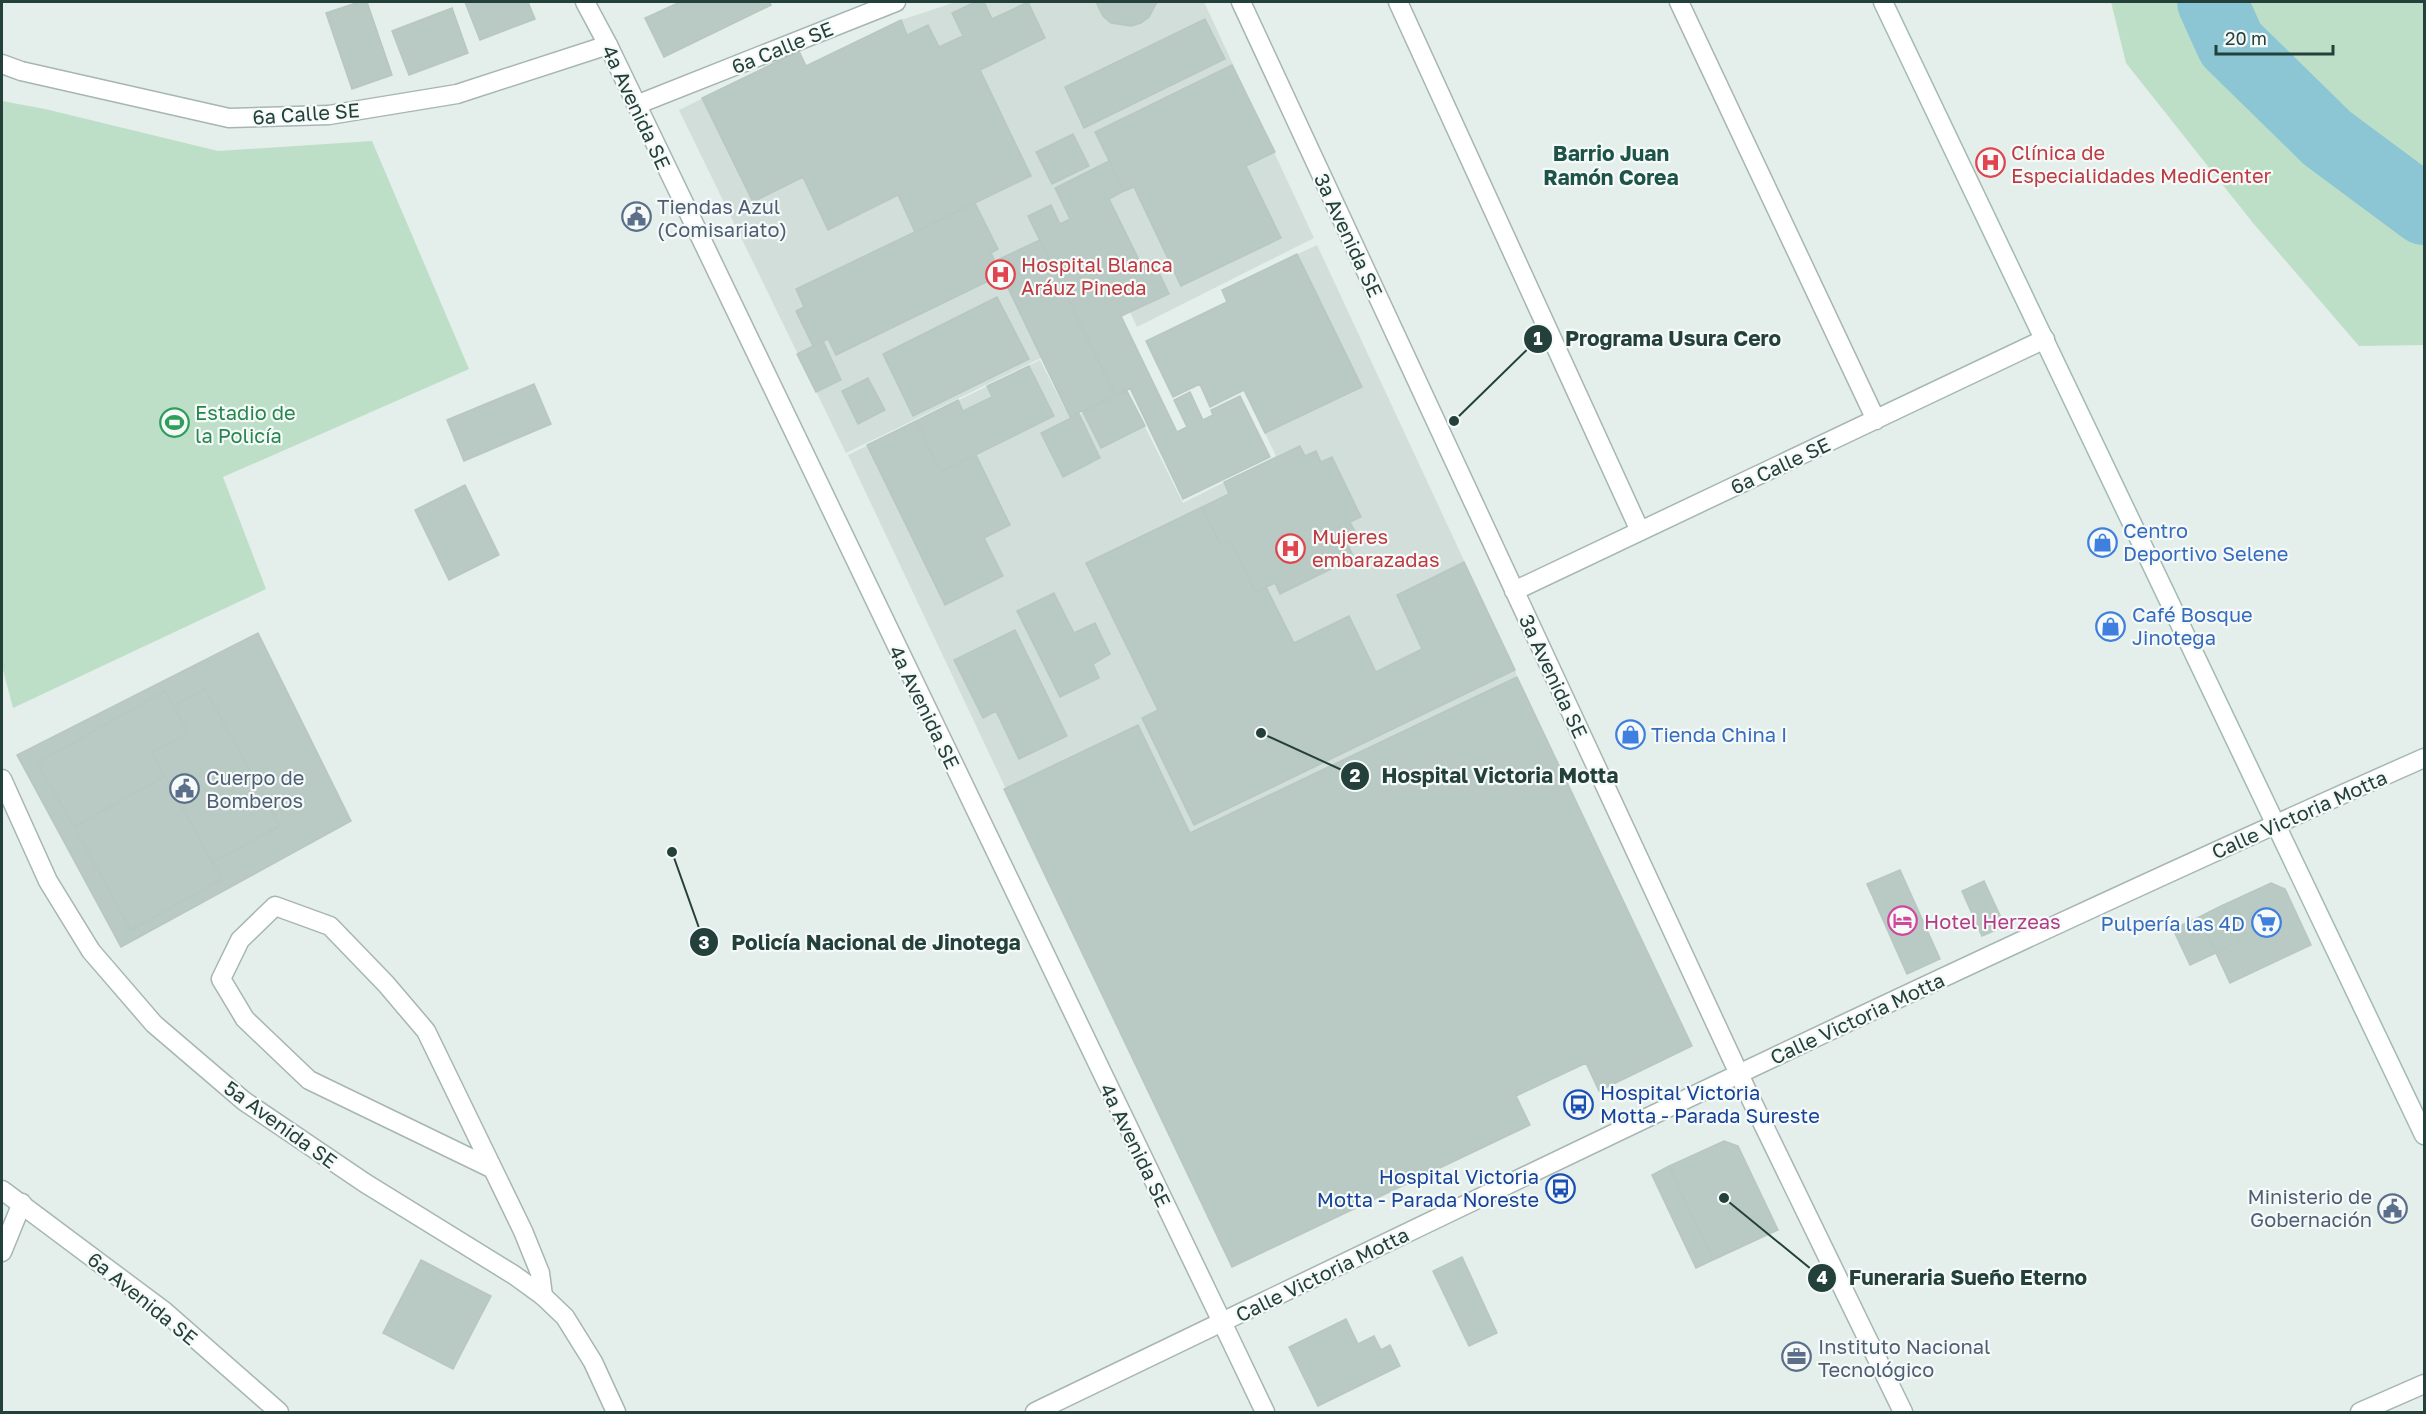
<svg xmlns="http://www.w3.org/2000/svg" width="2426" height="1414" viewBox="0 0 2426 1414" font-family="'Golos Text',sans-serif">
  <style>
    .built { fill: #d2ded9 }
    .green { fill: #bddfc8 }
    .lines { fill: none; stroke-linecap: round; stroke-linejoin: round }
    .river { stroke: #8cc6d4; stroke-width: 70 }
    .building { fill: #b9c9c3; stroke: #b6c8c1; stroke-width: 1.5 }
    .service-casing { stroke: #a6b6b2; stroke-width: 21 }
    .minor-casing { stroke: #a6b6b2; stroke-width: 21 }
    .tertiary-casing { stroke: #a6b6b2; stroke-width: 21 }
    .secondary-casing { stroke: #a2bab3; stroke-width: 21 }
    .service { stroke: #fff; stroke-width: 18 }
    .minor { stroke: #fff; stroke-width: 18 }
    .tertiary { stroke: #fff; stroke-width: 18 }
    .secondary { stroke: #fff; stroke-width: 18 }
    .labels { text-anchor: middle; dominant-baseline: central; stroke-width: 4.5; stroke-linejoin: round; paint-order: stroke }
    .street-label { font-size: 20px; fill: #23403a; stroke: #f5faf8 }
    .health-label { font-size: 20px; fill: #be3a42; stroke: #f5faf8; text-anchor: start }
    .service-label { font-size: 20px; fill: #4e5e75; stroke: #f5faf8; text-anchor: start }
    .leisure-label { font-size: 20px; fill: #27864d; stroke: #f5faf8; text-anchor: start }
    .shop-label { font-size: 20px; fill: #366cbe; stroke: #f5faf8; text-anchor: start }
    .hotel-label { font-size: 20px; fill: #b23c85; stroke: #f5faf8; text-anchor: start }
    .transit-label { font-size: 20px; fill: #164399; stroke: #f5faf8; text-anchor: start }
    .neighbourhood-label { font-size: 21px; font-weight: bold; fill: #1e5348; stroke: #f5faf8 }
    .leader { fill: none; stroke: #23403a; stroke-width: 2 }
    .callout-dot { fill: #23403a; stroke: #f5faf8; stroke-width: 2 }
    .mark-label { font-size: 18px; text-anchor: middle; font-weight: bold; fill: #fff }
    .callout-label { font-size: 21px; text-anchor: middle; font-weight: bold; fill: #23403a; stroke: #f5faf8; stroke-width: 4.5; stroke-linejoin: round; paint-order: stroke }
  </style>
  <rect width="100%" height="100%" fill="#e4eeea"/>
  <path class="built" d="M956 2H1204L1314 238 1137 327 1130 312 1121 317 1176 432 1187 427 1174 400 1190 392 1203 420 1213 415 1211 410 1240 396 1270 457 1183 499 1130 388 1070 417 1041 358 846 453 679 110 799 51 806 66 901 20Z
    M1317 245 1515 670 1517 677 1692 1046 1599 1091 1586 1063 1517 1096 1530 1125 1232 1267 848 455 1040 360 1070 419 1127 391 1183 503 1276 456 1244 390 1210 407 1199 385 1173 397 1146 341 1227 302 1222 290Z"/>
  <path class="green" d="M2111 2H2424V345L2359 346 2253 223 2126 63Z
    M2 101 45 109 218 151 372 141 469 369 223 477 266 589 13 708 2 666Z"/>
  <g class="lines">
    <path class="river" d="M2212 2 2231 44 2327 138 2424 210"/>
  </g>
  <path class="building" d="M359 2H367L392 75 352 89 326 13Z
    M465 2H528L535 19 480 40Z
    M680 2H770L771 5 664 57 645 18Z
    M975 2H984L992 19 1028 2 1045 38 980 70 1031 176 915 232 898 195 828 230 803 177 753 202 702 98 799 51 806 66 901 20 907 35 928 25 939 47 963 36 952 13Z
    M1096 2H1157L1149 17 1141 23 1131 26 1111 23 1103 16Z
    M452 8 468 53 409 75 392 31Z
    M1205 19 1225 59 1084 128 1065 87Z
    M1232 65 1275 152 1246 166 1281 238 1181 286 1134 187 1124 191 1095 132Z
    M1073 134 1089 166 1052 184 1036 152Z
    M1109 161 1124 191 1109 199 1142 266 1153 260 1169 294 1121 316 1177 432 1187 427 1174 400 1190 392 1203 420 1213 415 1211 410 1240 396 1270 457 1183 499 1130 388 1115 395 1028 216 1051 205 1060 224 1070 219 1055 188Z
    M975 203 998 249 991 253 1001 275 836 355 828 339 813 346 796 311 804 307 796 289Z
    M1040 240 1115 395 1070 417 995 261Z
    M1297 254 1362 387 1265 433 1244 390 1210 407 1200 384 1173 397 1146 341 1227 302 1222 290Z
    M997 297 1029 359 913 416 883 354Z
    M823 341 841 380 816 392 797 354Z
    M1029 366 1054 416 941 472 916 421 958 400 963 411 992 397 987 386Z
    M868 378 885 410 858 424 842 391Z
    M534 384 551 424 464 461 447 420Z
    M1127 391 1145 426 1101 448 1083 412Z
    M1079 414 1100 458 1063 477 1041 433Z
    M916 421 941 472 976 455 1010 525 984 538 1003 576 945 605 867 445Z
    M1300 446 1305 456 1316 451 1321 462 1332 457 1361 517 1350 522 1358 537 1347 543 1354 558 1280 594 1275 583 1255 592 1231 541 1221 545 1202 507 1229 494 1224 482Z
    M465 485 499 555 449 580 415 510Z
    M1202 507 1221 545 1231 541 1255 592 1266 587 1294 643 1349 616 1376 672 1422 649 1397 595 1464 562 1515 670 1194 825 1142 718 1158 710 1086 563Z
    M1054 593 1074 633 1095 623 1110 654 1093 664 1099 678 1060 697 1017 611Z
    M1015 630 1067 736 1019 759 996 711 983 718 954 660Z
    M258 633 351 821 121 947 17 755Z
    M1517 677 1692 1046 1599 1091 1586 1063 1516 1096 1530 1125 1232 1267 1004 789 1138 725 1190 833Z
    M205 689 280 826 212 863 152 753 188 732 173 706Z
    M165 691 188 732 152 753 165 776 74 827 37 763Z
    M165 776 222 879 131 930 74 827Z
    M1900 870 1940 959 1907 974 1867 884Z
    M1984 881 2005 926 1982 936 1962 891Z
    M2271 883 2285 889 2311 945 2230 983 2216 953 2240 941 2223 905Z
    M2223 905 2240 941 2216 953 2199 917Z
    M2199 917 2216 953 2190 965 2173 929Z
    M1724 1141 1738 1146 1778 1230 1713 1260 1669 1166Z
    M1669 1166 1713 1260 1696 1268 1652 1175Z
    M1462 1257 1497 1333 1469 1346 1433 1271Z
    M421 1260 491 1296 453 1369 383 1333Z
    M1346 1319 1358 1344 1374 1336 1381 1350 1390 1345 1400 1366 1318 1406 1289 1347Z"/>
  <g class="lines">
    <defs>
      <path id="service" d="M493 1169 309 1080 245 1019 221 979 240 940 275 906 330 926 386 984 426 1031 523 1231 540 1273 543 1296"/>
      <path id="minor" d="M1241 2 1746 1089 1903 1412
        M1398 2 1640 531
        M1679 2 1876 420
        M2 64 21 71 229 118 329 115 457 94 608 45
        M636 105 896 2
        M1514 591 2045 339
        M2 779 48 881 91 951 154 1024 244 1101 365 1183 514 1275 543 1296 565 1317 593 1362 616 1412
        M2 1252 22 1203
        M1222 1322 1265 1412
        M2360 1412 2424 1384"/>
      <path id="tertiary" d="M585 2 608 45 1222 1322
        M2 1190 164 1311 279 1412
        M1035 1412C1497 1190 1956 965 2424 758"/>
      <path id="secondary" d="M1883 2 2424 1135"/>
    </defs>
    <use href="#service" class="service-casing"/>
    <use href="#minor" class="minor-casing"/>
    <use href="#tertiary" class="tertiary-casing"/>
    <use href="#secondary" class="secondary-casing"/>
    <use href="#service" class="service"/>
    <use href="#minor" class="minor"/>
    <use href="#tertiary" class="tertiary"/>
    <use href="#secondary" class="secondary"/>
  </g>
  <defs>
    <symbol id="hospital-ring" viewBox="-11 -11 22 22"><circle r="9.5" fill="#f5faf8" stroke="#e0444e" stroke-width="1.5"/><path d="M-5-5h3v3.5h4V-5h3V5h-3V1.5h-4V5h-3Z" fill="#e0444e"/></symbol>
    <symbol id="civic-ring" viewBox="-11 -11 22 22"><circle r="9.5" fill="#f5faf8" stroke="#5c6f8a" stroke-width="1.5"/><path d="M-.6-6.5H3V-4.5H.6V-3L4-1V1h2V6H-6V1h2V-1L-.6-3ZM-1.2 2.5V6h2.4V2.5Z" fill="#5c6f8a"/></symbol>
    <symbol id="stadium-ring" viewBox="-11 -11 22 22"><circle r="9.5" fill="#f5faf8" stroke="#2e9e5b" stroke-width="1.5"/><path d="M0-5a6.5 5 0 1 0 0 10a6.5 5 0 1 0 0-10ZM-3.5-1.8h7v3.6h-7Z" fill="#2e9e5b"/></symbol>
    <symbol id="shop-ring" viewBox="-11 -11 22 22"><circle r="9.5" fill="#f5faf8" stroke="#3f7fe0" stroke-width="1.5"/><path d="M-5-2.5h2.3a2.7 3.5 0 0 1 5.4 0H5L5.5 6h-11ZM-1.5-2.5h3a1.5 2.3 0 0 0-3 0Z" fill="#3f7fe0"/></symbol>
    <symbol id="hotel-ring" viewBox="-11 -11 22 22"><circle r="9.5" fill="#f5faf8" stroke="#d1479c" stroke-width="1.5"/><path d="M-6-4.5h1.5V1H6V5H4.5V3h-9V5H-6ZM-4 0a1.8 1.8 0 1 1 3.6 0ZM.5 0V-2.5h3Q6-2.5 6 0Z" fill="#d1479c"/></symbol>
    <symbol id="supermarket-ring" viewBox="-11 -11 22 22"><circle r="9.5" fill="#f5faf8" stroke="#3f7fe0" stroke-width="1.5"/><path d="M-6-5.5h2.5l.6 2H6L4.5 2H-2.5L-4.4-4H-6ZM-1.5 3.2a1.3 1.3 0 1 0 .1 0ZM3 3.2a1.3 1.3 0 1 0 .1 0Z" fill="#3f7fe0"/></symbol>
    <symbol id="bus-ring" viewBox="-11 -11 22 22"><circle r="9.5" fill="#f5faf8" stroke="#1a4fb4" stroke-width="1.5"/><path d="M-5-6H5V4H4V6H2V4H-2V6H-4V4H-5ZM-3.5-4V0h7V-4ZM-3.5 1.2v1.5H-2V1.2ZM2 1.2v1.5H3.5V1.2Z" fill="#1a4fb4"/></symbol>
    <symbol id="office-ring" viewBox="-11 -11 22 22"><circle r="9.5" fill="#f5faf8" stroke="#5c6f8a" stroke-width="1.5"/><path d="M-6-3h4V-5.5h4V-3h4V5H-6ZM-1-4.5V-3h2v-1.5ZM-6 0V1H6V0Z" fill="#5c6f8a"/></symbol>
  </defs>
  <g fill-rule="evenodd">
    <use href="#hospital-ring" x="1974" y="146" width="33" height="33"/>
    <use href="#civic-ring" x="620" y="200" width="33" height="33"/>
    <use href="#hospital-ring" x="984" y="258" width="33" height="33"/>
    <use href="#stadium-ring" x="158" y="406" width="33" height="33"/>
    <use href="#shop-ring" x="2086" y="526" width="33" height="33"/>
    <use href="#hospital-ring" x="1274" y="532" width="33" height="33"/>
    <use href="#shop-ring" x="2094" y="610" width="33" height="33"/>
    <use href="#shop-ring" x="1614" y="718" width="33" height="33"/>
    <use href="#civic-ring" x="168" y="772" width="33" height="33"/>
    <use href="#hotel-ring" x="1886" y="904" width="33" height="33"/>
    <use href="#supermarket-ring" x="2250" y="906" width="33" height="33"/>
    <use href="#bus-ring" x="1562" y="1088" width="33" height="33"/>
    <use href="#bus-ring" x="1544" y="1172" width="33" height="33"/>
    <use href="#civic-ring" x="2376" y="1192" width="33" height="33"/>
    <use href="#office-ring" x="1780" y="1340" width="33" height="33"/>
  </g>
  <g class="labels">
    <g class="street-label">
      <text transform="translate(782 47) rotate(-22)">6a Calle SE</text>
      <text transform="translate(637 107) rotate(65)">4a Avenida SE</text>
      <text transform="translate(306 113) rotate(-4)">6a Calle SE</text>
      <text transform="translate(1349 235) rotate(65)">3a Avenida SE</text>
      <text transform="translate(1780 465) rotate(-25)">6a Calle SE</text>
      <text transform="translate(1554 676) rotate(65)">3a Avenida SE</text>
      <text transform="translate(925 707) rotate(64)">4a Avenida SE</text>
      <text transform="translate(2299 814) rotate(-24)">Calle Victoria Motta</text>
      <text transform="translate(1857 1018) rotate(-25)">Calle Victoria Motta</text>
      <text transform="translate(281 1124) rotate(36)">5a Avenida SE</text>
      <text transform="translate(1136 1145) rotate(64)">4a Avenida SE</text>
      <text transform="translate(1322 1274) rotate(-26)">Calle Victoria Motta</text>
      <text transform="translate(143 1298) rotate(39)">6a Avenida SE</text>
    </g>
    <g class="health-label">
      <text x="2011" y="152">Clínica de<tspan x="2011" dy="23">Especialidades MediCenter</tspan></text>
      <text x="1021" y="264">Hospital Blanca<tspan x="1021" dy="23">Aráuz Pineda</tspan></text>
      <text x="1312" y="536">Mujeres<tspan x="1312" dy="23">embarazadas</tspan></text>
    </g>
    <g class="service-label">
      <text x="657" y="206">Tiendas Azul<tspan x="657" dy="23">(Comisariato)</tspan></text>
      <text x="206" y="777">Cuerpo de<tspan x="206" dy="23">Bomberos</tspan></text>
      <text x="2372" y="1196" text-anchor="end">Ministerio de<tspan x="2372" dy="23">Gobernación</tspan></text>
      <text x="1818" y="1346">Instituto Nacional<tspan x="1818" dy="23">Tecnológico</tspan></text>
    </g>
    <g class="leisure-label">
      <text x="195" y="412">Estadio de<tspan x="195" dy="23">la Policía</tspan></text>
    </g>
    <g class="shop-label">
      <text x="2123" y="530">Centro<tspan x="2123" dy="23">Deportivo Selene</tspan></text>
      <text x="2132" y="614">Café Bosque<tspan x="2132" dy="23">Jinotega</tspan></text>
      <text x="1651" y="734">Tienda China I</text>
      <text x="2245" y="923" text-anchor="end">Pulpería las 4D</text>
    </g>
    <g class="hotel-label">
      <text x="1924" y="921">Hotel Herzeas</text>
    </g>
    <g class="transit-label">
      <text x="1600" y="1092">Hospital Victoria<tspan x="1600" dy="23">Motta - Parada Sureste</tspan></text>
      <text x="1539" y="1176" text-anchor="end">Hospital Victoria<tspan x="1539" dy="23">Motta - Parada Noreste</tspan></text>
    </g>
    <g class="neighbourhood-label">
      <text x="1611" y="153">Barrio Juan<tspan x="1611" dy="24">Ramón Corea</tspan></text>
    </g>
  </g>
  <path class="leader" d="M1454 421L1538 339M1261 733L1355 776M672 852L704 942M1724 1198L1822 1278"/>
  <g class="callout-dot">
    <circle cx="1454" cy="421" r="6"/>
    <circle cx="1261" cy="733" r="6"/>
    <circle cx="672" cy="852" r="6"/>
    <circle cx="1724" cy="1198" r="6"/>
    <circle cx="1538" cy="339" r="15"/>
    <circle cx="1355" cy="776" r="15"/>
    <circle cx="704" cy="942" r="15"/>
    <circle cx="1822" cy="1278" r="15"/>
  </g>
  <g class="mark-label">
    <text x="1538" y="345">1</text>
    <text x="1355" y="782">2</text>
    <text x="704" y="949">3</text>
    <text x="1822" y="1284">4</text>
  </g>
  <g class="callout-label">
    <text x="1673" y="346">Programa Usura Cero</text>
    <text x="1500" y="783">Hospital Victoria Motta</text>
    <text x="876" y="950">Policía Nacional de Jinotega</text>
    <text x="1968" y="1285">Funeraria Sueño Eterno</text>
  </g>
  <rect width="2426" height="1414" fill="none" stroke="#23403a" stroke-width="6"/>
  <path d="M2216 45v9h117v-9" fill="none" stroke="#23403a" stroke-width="3"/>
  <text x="2225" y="45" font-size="18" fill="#23403a" stroke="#f5faf8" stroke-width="4.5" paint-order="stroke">20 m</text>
</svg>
